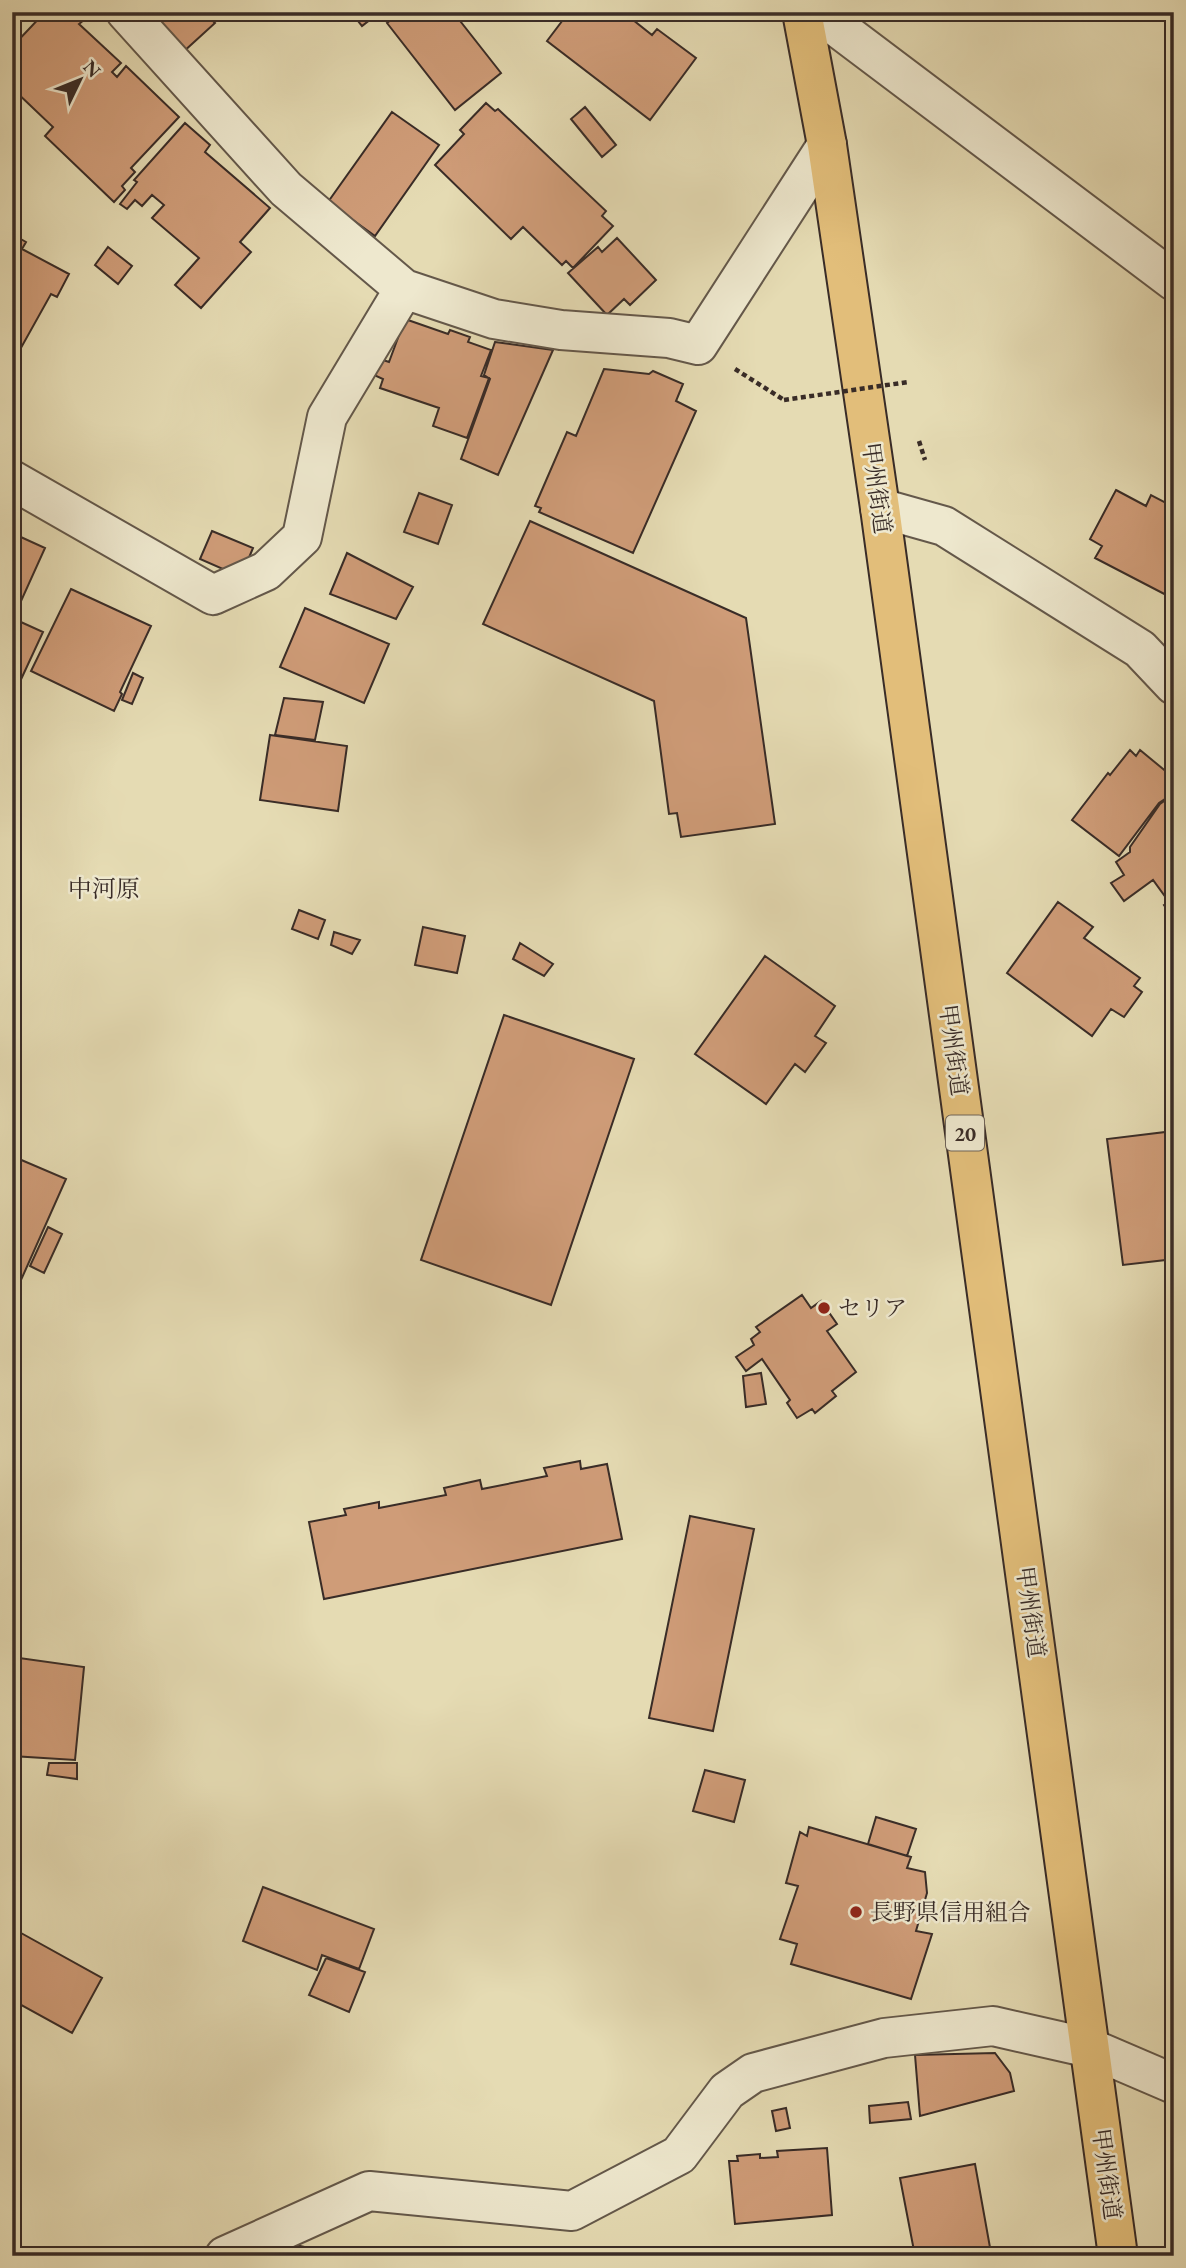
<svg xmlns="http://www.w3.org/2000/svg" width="1186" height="2268" viewBox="0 0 1186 2268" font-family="'EB Garamond','Noto Serif JP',serif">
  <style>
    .building { fill: #cf9c78; stroke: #392c27; stroke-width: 2 }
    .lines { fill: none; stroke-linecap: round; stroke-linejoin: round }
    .minor-casing { stroke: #64584a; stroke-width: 42 }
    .highway-casing { stroke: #392c27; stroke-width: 42 }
    .path { stroke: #392c27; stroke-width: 4.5; stroke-dasharray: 5 3.5; stroke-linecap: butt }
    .minor { stroke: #eee8ce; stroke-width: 38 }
    .highway { stroke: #e2be7a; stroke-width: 38 }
    .path-bridge { stroke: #392c27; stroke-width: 4.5; stroke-dasharray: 5 3.5; stroke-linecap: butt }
    .poi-dot { fill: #8f2418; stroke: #eee8ce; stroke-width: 2.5 }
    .labels { text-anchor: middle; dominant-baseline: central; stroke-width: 5; stroke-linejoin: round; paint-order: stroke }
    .shield { fill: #eee8ce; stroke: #6f6459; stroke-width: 2 }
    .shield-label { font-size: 21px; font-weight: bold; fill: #392c27 }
    .street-label { font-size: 23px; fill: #392c27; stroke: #eee8ce }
    .poi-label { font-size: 23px; fill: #392c27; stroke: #eee8ce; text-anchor: start }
    .neighbourhood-label { font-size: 24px; fill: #392c27; stroke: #eee8ce }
  </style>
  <rect width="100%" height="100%" fill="#e5dbb3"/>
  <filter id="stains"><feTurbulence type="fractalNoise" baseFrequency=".00286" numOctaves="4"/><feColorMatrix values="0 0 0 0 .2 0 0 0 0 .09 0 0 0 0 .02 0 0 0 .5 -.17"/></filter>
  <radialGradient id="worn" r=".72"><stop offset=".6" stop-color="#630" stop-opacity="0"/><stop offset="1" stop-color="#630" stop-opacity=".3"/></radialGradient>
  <path class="building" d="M45 12 48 14 49 12H76L84 20 79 24 121 63 112 72 117 77 126 66 179 117 131 168 135 172 122 186 125 190 114 202 45 136 53 127 12 88V47Z
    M163 12H204L215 23 182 53 153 22Z
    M351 12H380L362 26Z
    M401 12H453L501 73 455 110 387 23Z
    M569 12H623L652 35 657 29 696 58 650 120 547 41Z
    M486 103 495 111 498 109 606 211 602 216 613 226 573 268 566 261 562 265 523 227 511 239 435 165 464 134 460 130Z
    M585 107 616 145 602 157 571 119Z
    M392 112 439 145 375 236 328 202Z
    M185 123 210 145 205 152 270 208 240 242 251 252 201 308 175 285 199 258 152 218 164 205 152 195 142 206 135 200 127 209 120 204 137 182 134 180Z
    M12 234 26 242 22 249 69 274 57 297 51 294 12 364Z
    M617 238 656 280 630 305 624 299 607 315 568 273 598 247 602 252Z
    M108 247 132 266 118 284 95 265Z
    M405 319 448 334 450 330 470 337 468 342 491 350 481 376 489 378 467 438 433 426 439 408 380 388 383 379 374 375 380 359 389 362Z
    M495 342 553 350 498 475 461 459 490 379 484 375Z
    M604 369 649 374 653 371 683 384 676 401 696 411 633 553 539 512 541 508 535 506 567 432 576 436Z
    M1116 490 1146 506 1151 495 1174 507V599L1095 558 1102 546 1090 539Z
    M419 493 452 505 438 544 404 532Z
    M530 521 746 618 775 824 681 837 677 813 669 814 654 701 483 624Z
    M212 531 253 548 241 577 200 559Z
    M12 533 45 548 17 610 12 608Z
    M347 553 413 587 396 619 330 594Z
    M71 589 151 626 120 692 122 694 114 711 31 671Z
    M305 608 389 644 364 703 280 667Z
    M12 618 43 632 17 688 12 687Z
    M133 673 143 678 132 704 122 700Z
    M284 698 323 702 315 740 275 735Z
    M270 735 347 746 338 811 260 800Z
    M1130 750 1136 756 1140 750 1174 778V793L1159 803 1119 856 1072 820 1108 773 1110 775Z
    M1174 794V920L1164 905 1169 902 1153 880 1124 901 1111 883 1124 875 1116 862 1130 852V847L1160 804Z
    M1058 902 1093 927 1084 938 1140 978 1134 986 1142 992 1124 1017 1111 1009 1092 1036 1007 973Z
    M299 910 325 920 318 939 292 929Z
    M423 927 465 936 457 973 415 965Z
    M334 932 360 940 352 954 331 945Z
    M520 943 553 964 544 976 513 959Z
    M765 956 835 1006 815 1036 826 1043 805 1072 795 1064 766 1104 695 1054Z
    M504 1015 634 1059 551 1305 421 1260Z
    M1174 1131V1259L1123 1265 1107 1139Z
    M12 1156 66 1179 21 1280 12 1276Z
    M48 1227 62 1234 44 1273 30 1266Z
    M802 1295 811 1308 821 1301 837 1324 827 1331 856 1372 832 1391 836 1396 815 1413 812 1409 797 1418 787 1403 790 1400 762 1359 746 1371 736 1357 754 1345 751 1339 760 1332 756 1327Z
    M761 1373 766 1404 746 1407 743 1376Z
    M580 1461 581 1469 607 1464 622 1539 324 1599 309 1522 346 1515 344 1509 379 1502V1508L446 1495 444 1488 480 1480 482 1489 547 1476 544 1468Z
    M690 1516 754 1529 713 1731 649 1718Z
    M12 1657 84 1667 75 1760 12 1756Z
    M49 1763H77V1779L47 1775Z
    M705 1770 745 1780 734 1822 693 1811Z
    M876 1817 916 1829 907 1856 868 1844Z
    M809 1827 911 1857 907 1868 925 1872 927 1893 916 1931 932 1934 911 1999 791 1964 797 1944 780 1939 798 1886 786 1883 800 1832 807 1836Z
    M263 1887 374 1929 359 1969 322 1955 317 1970 243 1941Z
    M12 1928 102 1978 72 2033 12 2000Z
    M326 1958 365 1972 349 2012 309 1995Z
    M995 2053 1010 2073 1014 2091 920 2116 915 2055Z
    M908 2102 911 2119 870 2123 869 2106Z
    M786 2108 790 2128 776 2131 772 2111Z
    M827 2148 832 2215 735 2224 729 2161H738L737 2156 760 2154V2158L778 2157 777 2151Z
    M975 2164 991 2253 978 2256H915L900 2178Z
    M295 2245 348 2256H293Z"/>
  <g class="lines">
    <defs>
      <path id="minor" d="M126 12 286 189 404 289 494 319 561 330 669 338 698 345 827 145
        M817 12 1174 281
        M12 480 213 595 266 571 302 537 327 417 404 289
        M880 508 944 526 1140 649 1174 685
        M225 2256 369 2191 572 2211 679 2155 727 2091 753 2073 884 2038 993 2026 1090 2048 1174 2084"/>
      <path id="highway" d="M802 12 827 145 880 508 1118 2256"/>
    </defs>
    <use href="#minor" class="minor-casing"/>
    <use href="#highway" class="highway-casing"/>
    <path class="path" d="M735 369 784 400
      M919 441 925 460"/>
    <use href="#minor" class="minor"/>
    <use href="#highway" class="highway"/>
    <path class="path-bridge" d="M784 400 908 382"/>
  </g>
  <g class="poi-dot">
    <circle cx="824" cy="1308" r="7"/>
    <circle cx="856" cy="1912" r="7"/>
  </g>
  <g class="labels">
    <rect class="shield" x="946" y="1115.5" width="38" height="35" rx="5"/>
    <g class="shield-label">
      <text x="965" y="1133">20</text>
    </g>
    <g class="street-label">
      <text transform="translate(877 488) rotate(82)">甲州街道</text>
      <text transform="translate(954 1050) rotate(82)">甲州街道</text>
      <text transform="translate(1031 1612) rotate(82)">甲州街道</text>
      <text transform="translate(1107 2174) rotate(82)">甲州街道</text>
    </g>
    <g class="poi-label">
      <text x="838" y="1308">セリア</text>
      <text x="870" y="1912">長野県信用組合</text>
    </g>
    <g class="neighbourhood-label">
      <text x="104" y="888">中河原</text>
    </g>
  </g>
  <rect width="1186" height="2268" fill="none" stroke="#e5dbb3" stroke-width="42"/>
  <rect x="14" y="14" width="1158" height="2240" fill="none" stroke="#392c27" stroke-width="3.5"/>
  <rect x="21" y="21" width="1144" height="2226" fill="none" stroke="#392c27" stroke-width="2"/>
  <g transform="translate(80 80) rotate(47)" stroke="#eee8ce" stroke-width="5" paint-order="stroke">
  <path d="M0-5L12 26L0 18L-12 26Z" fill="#392c27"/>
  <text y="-10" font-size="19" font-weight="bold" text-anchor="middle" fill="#392c27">N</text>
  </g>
  <rect width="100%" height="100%" filter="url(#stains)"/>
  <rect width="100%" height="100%" fill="url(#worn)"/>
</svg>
